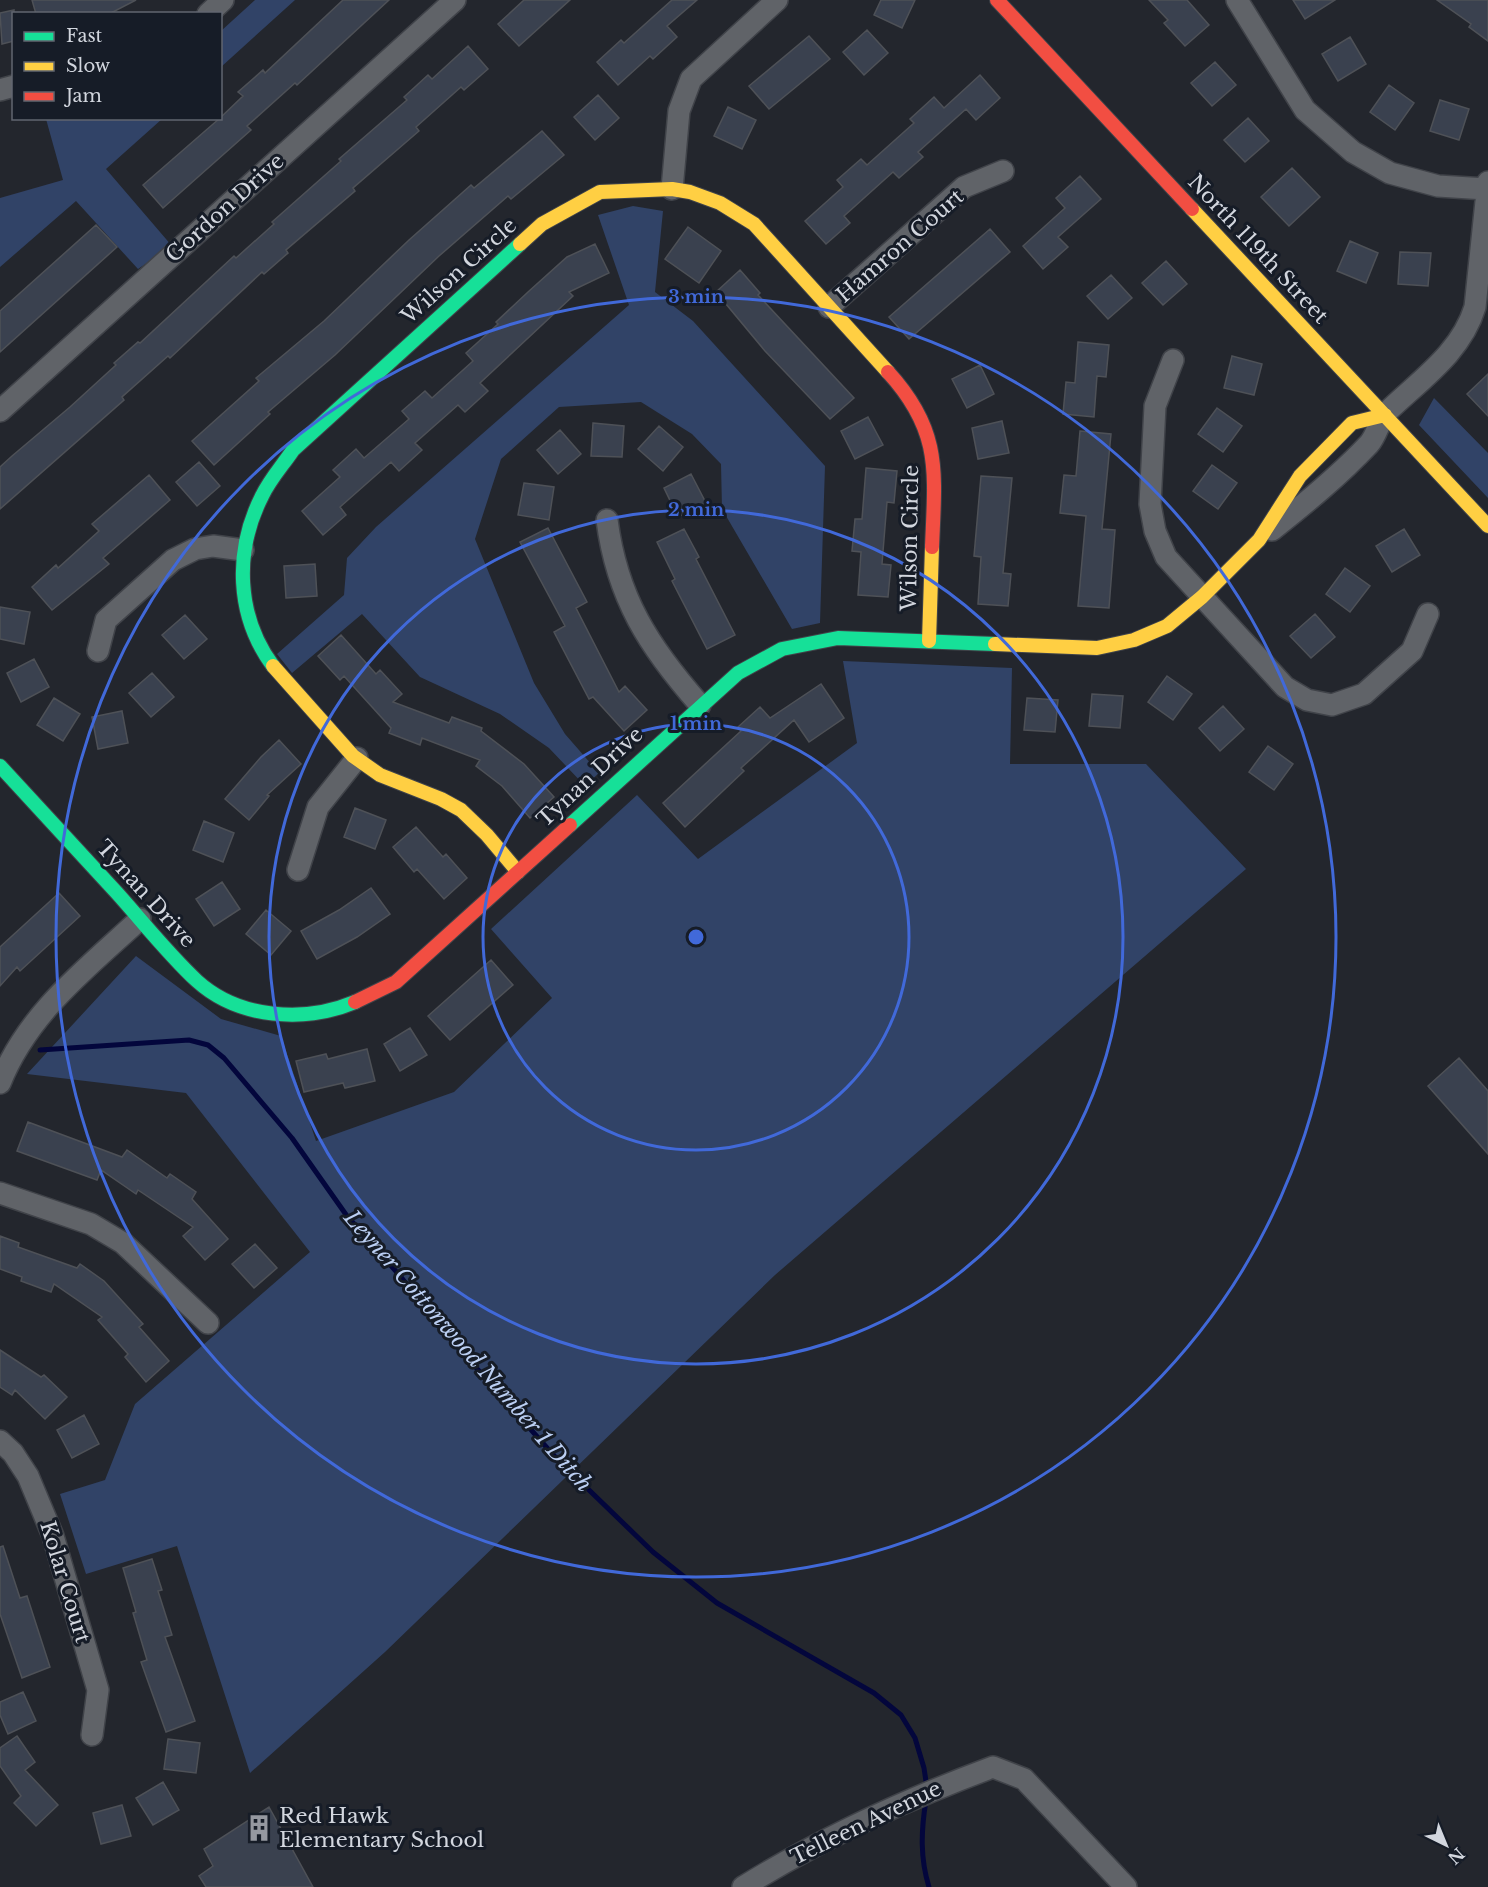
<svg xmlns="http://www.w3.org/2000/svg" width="1488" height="1887" viewBox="0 0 1488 1887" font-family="'Libre Baskerville',serif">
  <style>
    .green { fill: #314367 }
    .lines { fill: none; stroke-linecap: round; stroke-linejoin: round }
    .stream { stroke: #03063c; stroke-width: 5 }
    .building { fill: #3a414f; stroke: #4e5157; stroke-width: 1.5 }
    .street-casing { stroke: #404349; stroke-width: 24 }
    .fast-casing { stroke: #404349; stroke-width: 16 }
    .slow-casing { stroke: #404349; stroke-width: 16 }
    .jam-casing { stroke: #404349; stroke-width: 16 }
    .street { stroke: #606368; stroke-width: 21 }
    .fast { stroke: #16e098; stroke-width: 14 }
    .slow { stroke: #ffcf43; stroke-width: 14 }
    .jam { stroke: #f24e42; stroke-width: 14 }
    .ring { fill: none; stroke: #4169d9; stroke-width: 3 }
    .labels { text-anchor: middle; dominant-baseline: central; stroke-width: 6; stroke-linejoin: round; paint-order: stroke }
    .street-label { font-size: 21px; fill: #d2d6de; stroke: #161c27 }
    .poi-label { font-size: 21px; fill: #d2d6de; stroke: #161c27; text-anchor: start }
    .water-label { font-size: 22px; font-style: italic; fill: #bbcff3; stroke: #161c27 }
    .centre { fill: #4169d9; stroke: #161c27; stroke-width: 3 }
    .ring-label { font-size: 18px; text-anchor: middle; font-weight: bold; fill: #4169d9; stroke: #161c27; stroke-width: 6; stroke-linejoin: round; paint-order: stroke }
  </style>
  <rect width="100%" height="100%" fill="#23262d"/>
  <path class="green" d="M255 0H295L221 67V31Z
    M46 119H162L106 169 172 246 138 269 76 201 0 267V198L63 180Z
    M633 206 663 211 655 292 693 321 825 466 820 623 792 629 722 509 721 464 692 434 641 402 559 407 501 459 475 539 534 683 565 734 599 773 585 786 549 748 500 714 420 677 362 614 292 673 277 654 344 595 347 558 376 527 629 305 598 215Z
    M1434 398 1488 453V498L1419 425Z
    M843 661 1012 668 1010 764H1146L1246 869 775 1275 385 1652 250 1773 177 1546 86 1574 60 1494 105 1480 135 1404 310 1252 186 1093 27 1074 136 956 221 1019 281 1036 316 1141 454 1092 552 998 491 929 637 795 698 859 857 743Z"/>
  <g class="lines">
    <path class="stream" d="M40 1050 189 1040 208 1045 224 1058 292 1138 347 1216 401 1277 434 1320 556 1458 653 1552 717 1603 874 1693 901 1715 915 1738 924 1768 927 1788
      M926 1800C921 1831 920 1858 929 1887"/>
  </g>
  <path class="building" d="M32 0H136L109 14H36Z
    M343 0H389L297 85 295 83 247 126 251 130 163 208 143 185 220 118 243 96 238 92 263 70 265 73Z
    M524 0H570L519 46 498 24Z
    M672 0H697L667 26 677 37 653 59 650 56 618 85 597 62 621 40 624 43Z
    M881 0H915L902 28 874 15Z
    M1149 0H1187L1209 25 1185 46 1164 23 1168 20Z
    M1293 0H1335L1305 19Z
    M1437 0H1488V41L1469 27 1471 24Z
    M14 10V41L2 44 0 13Z
    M867 30 888 53 864 75 843 52Z
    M809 36 830 59 769 109 749 86Z
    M1350 37 1366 64 1338 81 1322 54Z
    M468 46 488 69 464 90 461 87 416 127 419 131 353 188 355 191 286 250 288 253 264 274 262 272 170 358 168 356 122 397 124 400 0 509V467L12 456 70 407 116 365 114 363 138 342 140 343 234 256 236 258 274 224 272 222 341 161 339 159 407 100 404 97 428 75 432 79Z
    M1215 62 1236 85 1212 106 1191 83Z
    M980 75 1000 98 976 120 966 109 918 152 923 157 899 178 893 172 844 216 850 223 826 244 805 221 843 187 837 180 861 159 867 165 914 123 910 119 934 97 944 108Z
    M1389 85 1414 103 1395 130 1370 112Z
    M598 95 619 118 595 140 574 117Z
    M1440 100 1469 109 1459 140 1430 131Z
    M728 107 756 120 742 149 714 136Z
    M1248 118 1269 141 1245 162 1224 140Z
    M542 131 564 155 511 199 508 196 439 256 335 355 268 412 270 414 214 465 192 441 259 381 256 378 324 321 409 240 471 185 474 188Z
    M1292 168 1320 197 1289 226 1261 197Z
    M1080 176 1101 199 1058 237 1068 247 1043 269 1023 246 1065 208 1056 198Z
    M96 225 117 247 0 352V311Z
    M688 227 721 251 699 283 665 259Z
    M990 229 1010 252 909 339 889 317Z
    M1350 241 1378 253 1366 283 1337 271Z
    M595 244 609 273 569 292 573 296 480 383 488 391 465 412 458 405 415 443 422 450 399 471 391 462 340 507 346 515 323 535 302 511 340 477 333 470 356 449 364 458 409 419 402 411 425 391 432 398 473 361 466 353 498 324 496 322 528 292 567 257Z
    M1400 252 1431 253 1428 286 1398 284Z
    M1166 261 1187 284 1163 305 1142 283Z
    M740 270 760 293 758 295 854 398 830 419 765 351 716 292Z
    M1111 275 1132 298 1108 319 1087 296Z
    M1078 342 1109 345 1106 377 1097 376 1094 417 1063 414 1066 382 1075 383Z
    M1232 356 1262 364 1254 395 1224 388Z
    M980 365 994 394 967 408 952 379Z
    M1488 374V416L1467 394Z
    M1217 408 1242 426 1223 452 1198 434Z
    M868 417 883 445 855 459 841 431Z
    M1002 421 1009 453 978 459 972 428Z
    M593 423 624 426 622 457 591 456Z
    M659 426 683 447 663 471 638 449Z
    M560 430 581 454 558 474 537 450Z
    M1080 431 1111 434 1102 529 1115 530 1109 608 1078 606 1086 516 1060 513 1064 475 1076 476Z
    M199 462 220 486 197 506 176 482Z
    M1212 465 1237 483 1218 509 1193 491Z
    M866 468 897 471 894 503 887 502 882 564 891 565 888 597 858 595 861 552 852 551 855 519H862Z
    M691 474 706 503 678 517 664 488Z
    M149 475 170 500 103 558 109 564 52 610 32 587 56 565 58 568 99 531 92 524Z
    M981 476 1012 478 1003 573 1011 574 1008 606 978 604 981 557 974 556Z
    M524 483 554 487 549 520 518 515Z
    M548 528 587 602 576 608 619 692 625 686 647 710 624 731 593 697 589 699 554 632 565 626 520 542Z
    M684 529 699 557 696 559 735 635 707 649 672 581 675 579 657 542Z
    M1404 529 1420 555 1392 572 1376 546Z
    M315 564 317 596 286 598 284 566Z
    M1345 568 1370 586 1350 612 1326 594Z
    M0 607 30 612 24 644 0 639Z
    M1315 614 1335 637 1311 658 1290 636Z
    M185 615 207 639 184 659 162 635Z
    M341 635 376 674 380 670 402 694 393 702 449 723 452 717 482 728 481 731 524 764 554 797 530 818 502 786 476 766 480 760 422 738 420 745 389 733 391 728 344 676 340 680 318 656Z
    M34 659 49 687 21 702 7 673Z
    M152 673 174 697 151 717 129 693Z
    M1167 676 1192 694 1173 720 1148 702Z
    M821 684 844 718 809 742 794 720 741 768 744 771 685 827 663 803 741 731 738 727 760 707 770 718Z
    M1092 694 1123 696 1120 728 1089 726Z
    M54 698 80 714 63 741 37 725Z
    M1027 698 1058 700 1055 732 1024 730Z
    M1223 706 1244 729 1220 751 1199 728Z
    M122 711 128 743 98 749 92 717Z
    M279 740 301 764 267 795 269 796 249 820 225 799 261 757Z
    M1268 746 1293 764 1274 790 1249 772Z
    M355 808 386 820 375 849 344 837Z
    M204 821 234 833 223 862 193 850Z
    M416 827 443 857 446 854 467 878 444 899 417 869 414 872 393 847Z
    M222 882 240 909 214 926 196 899Z
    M371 888 390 914 357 937 317 959 301 931 339 910Z
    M59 893 80 916 20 971 17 967 0 986V947Z
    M266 910 291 931 271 955 246 934Z
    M491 960 513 985 450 1040 428 1016Z
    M410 1028 427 1055 400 1071 384 1044Z
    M367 1049 375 1081 345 1088 343 1083 304 1092 296 1061 326 1054 328 1059Z
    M1459 1058 1488 1091V1154L1428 1086Z
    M28 1122 122 1157 127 1150 167 1178 170 1174 196 1192 192 1199 228 1239 205 1260 183 1236 193 1227 138 1190 136 1194 101 1170 97 1180 17 1151Z
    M0 1236 19 1243 18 1247 77 1268 80 1264 104 1281 143 1324 139 1327 169 1361 146 1382 125 1357 128 1354 98 1320 102 1317 54 1284 51 1292 21 1281 22 1277 0 1269Z
    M255 1244 277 1268 254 1288 232 1264Z
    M0 1350 41 1377 44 1375 67 1397 45 1419 15 1390 12 1395 0 1387Z
    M84 1415 99 1444 72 1458 57 1430Z
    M3 1546 20 1598 27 1596 50 1667 22 1678 0 1614V1547Z
    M152 1559 162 1590 158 1591 172 1635 165 1637 195 1721 166 1732 141 1662 147 1660 133 1613 136 1612 123 1568Z
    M23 1692 36 1721 8 1734 0 1715V1702Z
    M17 1736 35 1762 25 1770 58 1805 36 1826 14 1803 21 1796 0 1766V1748Z
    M168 1739 200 1743 196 1773 164 1769Z
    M163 1782 179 1810 153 1825 136 1798Z
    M122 1805 131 1836 101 1844 93 1813Z
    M269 1807 313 1887H206L199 1876 213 1866 204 1849Z"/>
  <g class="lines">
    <defs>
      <path id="street" d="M1237 0 1305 110 1353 152 1390 173 1438 186 1486 189
        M208 14 223 0
        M0 90 14 86
        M672 189 679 111 691 79 777 0
        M829 307 964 187 1003 171
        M1173 360 1155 406 1150 504 1155 531 1166 557 1285 687 1307 700 1332 705 1364 694 1412 651 1428 614
        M0 411 455 0
        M607 520C617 598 649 647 700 705
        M1272 530C1306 503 1339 476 1369 444 1377 435 1379 421 1387 412 1420 380 1461 353 1475 307L1488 182
        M98 651 106 620 173 560 195 549 213 546 243 550
        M298 870 318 807 357 758
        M0 1083C28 1013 86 969 140 919
        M0 1193 91 1224 123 1243 208 1323
        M0 1441 13 1453 28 1476 53 1536 98 1690 92 1735
        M743 1887C822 1838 907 1799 993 1767L1024 1779 1126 1887"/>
      <path id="fast" d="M273 666C236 616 234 551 262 496 270 479 283 465 293 450L520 244
        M0 766C39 808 78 851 117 893 143 922 168 954 197 981 239 1019 305 1023 355 1002
        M570 825 738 673 782 649 838 638 995 644"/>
      <path id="slow" d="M1192 209 1488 526
        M520 244 542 224 600 192 672 189 690 192 720 203 754 224 888 372
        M929 641 932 547
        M995 644 1097 648 1134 640 1167 626 1202 597 1259 540 1300 476 1352 423 1385 415
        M273 666 353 756 380 775 441 799 461 810 487 835 518 872"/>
      <path id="jam" d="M997 0 1192 209
        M888 372C942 431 935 472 932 547
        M355 1002 396 982 570 825"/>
    </defs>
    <use href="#street" class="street-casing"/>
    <use href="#fast" class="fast-casing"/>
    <use href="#slow" class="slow-casing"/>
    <use href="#jam" class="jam-casing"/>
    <use href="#street" class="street"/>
    <use href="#fast" class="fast"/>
    <use href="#slow" class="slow"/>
    <use href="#jam" class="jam"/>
  </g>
  <g class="ring">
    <circle cx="696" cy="937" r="213"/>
    <circle cx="696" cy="937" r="427"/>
    <circle cx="696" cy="937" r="640"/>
  </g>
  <defs>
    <symbol id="building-bare" viewBox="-9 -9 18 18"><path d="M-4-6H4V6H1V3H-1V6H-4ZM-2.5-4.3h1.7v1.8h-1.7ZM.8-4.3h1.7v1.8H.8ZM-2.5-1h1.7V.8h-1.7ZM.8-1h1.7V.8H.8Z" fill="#9598a0" stroke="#161c27" stroke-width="2.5" paint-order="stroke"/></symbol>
  </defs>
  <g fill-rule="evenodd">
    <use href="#building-bare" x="240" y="1809" width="38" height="38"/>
  </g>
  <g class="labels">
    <g class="street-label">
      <text transform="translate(225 208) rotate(-42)">Gordon Drive</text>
      <text transform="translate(900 246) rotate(-41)">Hamron Court</text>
      <text transform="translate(1258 249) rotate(47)">North 119th Street</text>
      <text transform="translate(459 271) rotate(-42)">Wilson Circle</text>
      <text transform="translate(910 538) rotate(-89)">Wilson Circle</text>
      <text transform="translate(590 777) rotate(-43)">Tynan Drive</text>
      <text transform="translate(146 894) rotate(48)">Tynan Drive</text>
      <text transform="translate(65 1582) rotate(73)">Kolar Court</text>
      <text transform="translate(866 1823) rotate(-26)">Telleen Avenue</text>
    </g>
    <g class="poi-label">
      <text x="279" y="1816">Red Hawk<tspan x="279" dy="24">Elementary School</tspan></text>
    </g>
    <g class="water-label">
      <text transform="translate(468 1351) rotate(49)">Leyner Cottonwood Number 1 Ditch</text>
    </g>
  </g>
  <circle cx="696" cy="937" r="9" class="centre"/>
  <g class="ring-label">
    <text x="696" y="303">3 min</text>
    <text x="696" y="516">2 min</text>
    <text x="696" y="730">1 min</text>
  </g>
  <rect x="12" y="12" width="210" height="108" fill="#161c27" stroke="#616670" stroke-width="1.5"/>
  <rect x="24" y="32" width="30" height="9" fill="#16e098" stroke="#616670" stroke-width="1.5"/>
  <text x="66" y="42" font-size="18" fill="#d2d6de">Fast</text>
  <rect x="24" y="62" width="30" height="9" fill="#ffcf43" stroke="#616670" stroke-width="1.5"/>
  <text x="66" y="72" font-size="18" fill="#d2d6de">Slow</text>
  <rect x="24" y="92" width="30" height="9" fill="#f24e42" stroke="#616670" stroke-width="1.5"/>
  <text x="66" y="102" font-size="18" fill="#d2d6de">Jam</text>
  <g transform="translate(1446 1845) rotate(137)" stroke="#161c27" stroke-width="4.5" paint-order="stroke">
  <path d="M0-4.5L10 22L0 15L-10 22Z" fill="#d2d6de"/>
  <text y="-9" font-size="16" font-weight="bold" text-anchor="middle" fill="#d2d6de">N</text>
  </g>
</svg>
